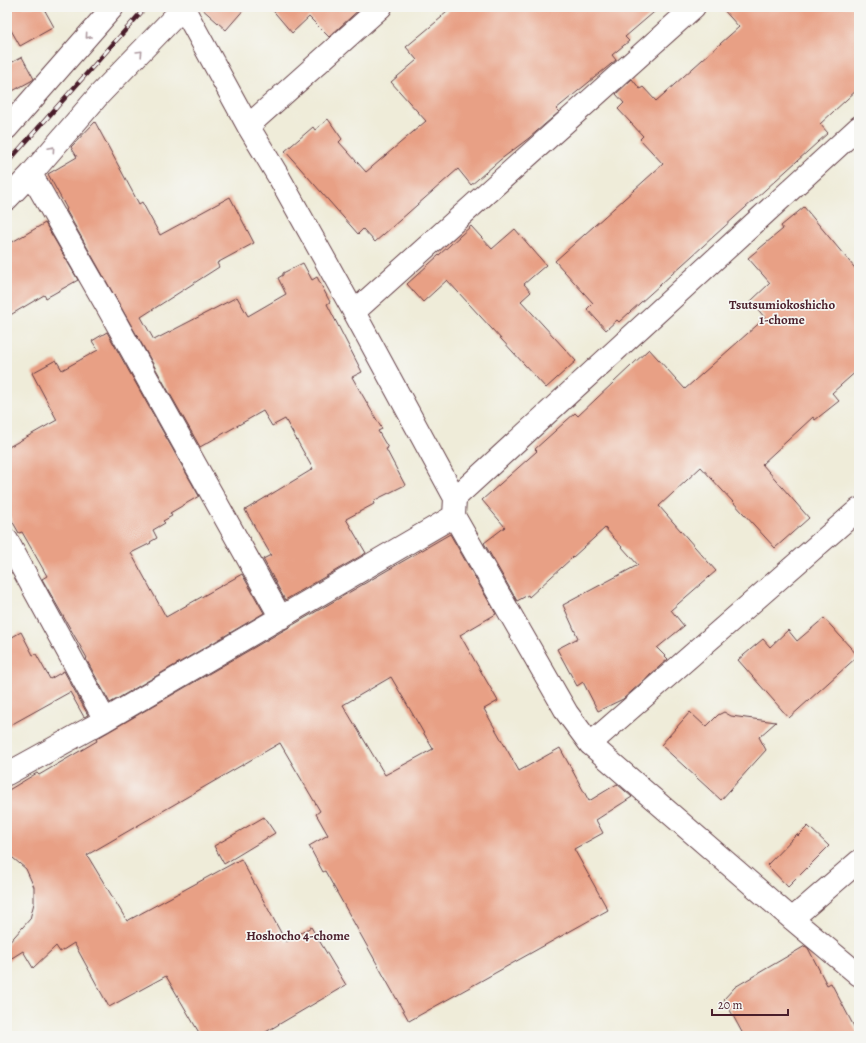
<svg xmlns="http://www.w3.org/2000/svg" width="866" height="1043" viewBox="0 0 866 1043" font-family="Alegreya,serif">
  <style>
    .building { fill: #e8a085; fill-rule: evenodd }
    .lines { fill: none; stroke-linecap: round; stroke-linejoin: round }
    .minor-casing { stroke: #633e45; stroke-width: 24 }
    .minor { stroke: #fff; stroke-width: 22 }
    .rail-casing { stroke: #4a1f2b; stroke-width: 4.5 }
    .rail { stroke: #f6f6f2; stroke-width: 3; stroke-dasharray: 9; stroke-linecap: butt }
    .oneway { stroke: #ae9aa0 }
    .labels { text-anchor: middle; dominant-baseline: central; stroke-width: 3.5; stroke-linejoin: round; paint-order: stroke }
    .neighbourhood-label { font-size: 13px; font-weight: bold; fill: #4a1f2b; stroke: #f6f6f2 }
  </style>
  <rect width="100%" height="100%" fill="#f6f6f2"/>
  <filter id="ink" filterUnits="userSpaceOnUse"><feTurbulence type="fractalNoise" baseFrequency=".025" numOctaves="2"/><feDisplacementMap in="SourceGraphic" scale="8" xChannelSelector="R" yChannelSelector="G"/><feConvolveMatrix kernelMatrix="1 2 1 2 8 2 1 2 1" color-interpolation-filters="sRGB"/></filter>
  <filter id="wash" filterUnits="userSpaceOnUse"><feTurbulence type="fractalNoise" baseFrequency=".012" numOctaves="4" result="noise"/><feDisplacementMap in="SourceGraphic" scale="16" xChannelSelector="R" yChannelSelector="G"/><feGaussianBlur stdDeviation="0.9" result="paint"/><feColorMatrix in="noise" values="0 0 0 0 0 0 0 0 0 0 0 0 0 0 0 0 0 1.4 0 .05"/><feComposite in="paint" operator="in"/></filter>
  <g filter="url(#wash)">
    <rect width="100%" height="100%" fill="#efecd9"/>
    <g id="blocks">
      <path class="building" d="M7 7H43L54 27 20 46 7 23Z
        M200 7H246L226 30Z
        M270 7H362L329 37 309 17 292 33Z
        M452 7H660L625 37 629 41 612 55 616 60 556 109 559 112 529 138 500 160 471 185 458 169 375 242 363 229 358 234 285 151 313 127 315 130 328 119 342 139 339 142 366 172 426 121 391 82 417 60 406 47 442 17 441 16Z
        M721 7H859V88L820 124 828 133 619 322 617 320 606 330 587 309 593 303 555 261 663 164 640 139 643 136 618 109 624 103 616 94 632 79 640 89 643 87 656 101 739 27Z
        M22 57 34 79 31 81 7 94V65Z
        M95 122 139 204 142 202 160 235 230 197 254 243 217 263 219 267 141 317 154 340 237 297 248 316 286 294 278 278 283 275V273L303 263 312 280 317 277 330 302 327 304 362 372 352 377 382 429 378 431 388 448 386 449 405 485 373 501 374 504 346 519 366 553 285 600 263 559 271 555 245 510 313 469 285 419 272 426 263 411 200 447 66 210 67 209 48 174 77 157 71 147Z
        M804 207 859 273V369L832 393 839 401 815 420 813 417 762 464 809 518 775 548 701 467 659 506 716 571 671 610 684 626 657 648 668 659 623 699 598 711 583 682 577 686 557 649 578 638 563 605 638 565 605 528 529 597 528 595 517 601 484 543 505 527 482 500 537 451 535 449 575 413 578 416 649 349 685 389 765 318 751 301 770 283 748 258 783 229 781 226Z
        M45 223 78 280 46 298 44 295 7 317V245Z
        M471 226 492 249 515 229 546 265 524 284 531 292 521 301 576 361 546 388 447 280 423 302 407 284Z
        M107 332 199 496 170 513 172 516 163 521 165 523 153 530 157 538 150 542 151 543 131 553 166 617 242 574 264 613 110 703 86 659 87 658 42 579 47 576 22 532 19 533 7 512V448L57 420 32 373 56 360 62 370 98 350 92 341Z
        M450 534 496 614 460 635 498 701 484 709 519 771 560 748 589 801 617 784 632 797 596 820 603 833 574 849 608 910 409 1021 325 871 323 872 309 846 328 835 316 814 320 811 280 743 87 855 127 921 241 859 286 942 311 927 346 985 259 1036H201L166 976 109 1007 74 943 60 952 56 946 33 968 23 951 7 961V945L30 919 34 903V887L26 869 7 853V791L37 773 39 775 97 741 96 739ZM391 677 433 749 385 775 343 705Z
        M824 618 858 656 789 718 738 660 763 639 770 647 788 630 797 641Z
        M21 632 33 655 36 654 50 679 64 671 88 715 84 717 70 692 7 727V640Z
        M690 712 706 727 718 715 724 712 731 716 776 722 759 737 766 750 721 800 661 745Z
        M264 817 275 833 224 864 214 846Z
        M808 826 829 846 788 887 767 865 797 834 798 836Z
        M805 946 808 948 827 985 831 983 859 1036H744L724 999 735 987Z"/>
    </g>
  </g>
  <g filter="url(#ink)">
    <use href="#blocks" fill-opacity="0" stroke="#633e45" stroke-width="1"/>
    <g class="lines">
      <defs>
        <path id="minor" d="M183 7 248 126 280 179 354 312 455 498 454 516 567 713 590 744 792 919 859 975
          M248 126 381 7
          M7 128 113 7
          M31 174 109 310 281 618
          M7 199 31 174 99 95 184 7
          M354 312 694 7
          M455 498 859 127
          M7 540 105 720
          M590 744 859 509
          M7 774 105 720 454 516
          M792 919 859 861"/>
      </defs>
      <use href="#minor" class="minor-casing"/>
      <use href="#minor" class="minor"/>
      <defs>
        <path id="rail" d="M7 163 146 7"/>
      </defs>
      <use href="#rail" class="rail-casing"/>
      <use href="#rail" class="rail"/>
    </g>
    <defs><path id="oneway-chevron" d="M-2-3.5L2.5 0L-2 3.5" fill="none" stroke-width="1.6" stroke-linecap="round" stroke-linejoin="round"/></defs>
    <g class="oneway">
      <use href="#oneway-chevron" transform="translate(88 36) rotate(131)"/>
      <use href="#oneway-chevron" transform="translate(140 53) rotate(-46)"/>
      <use href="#oneway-chevron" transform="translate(52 149) rotate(-49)"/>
    </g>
  </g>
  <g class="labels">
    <g class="neighbourhood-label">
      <text x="782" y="304">Tsutsumiokoshicho<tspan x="782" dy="15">1-chome</tspan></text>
      <text x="298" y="935">Hoshocho 4-chome</text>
    </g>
  </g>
  <rect width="866" height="1043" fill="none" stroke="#f6f6f2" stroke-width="24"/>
  <path d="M712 1009v6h76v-6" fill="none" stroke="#4a1f2b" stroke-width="2"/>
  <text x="718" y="1009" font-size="12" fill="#4a1f2b" stroke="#f6f6f2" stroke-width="3" paint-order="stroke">20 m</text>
</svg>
